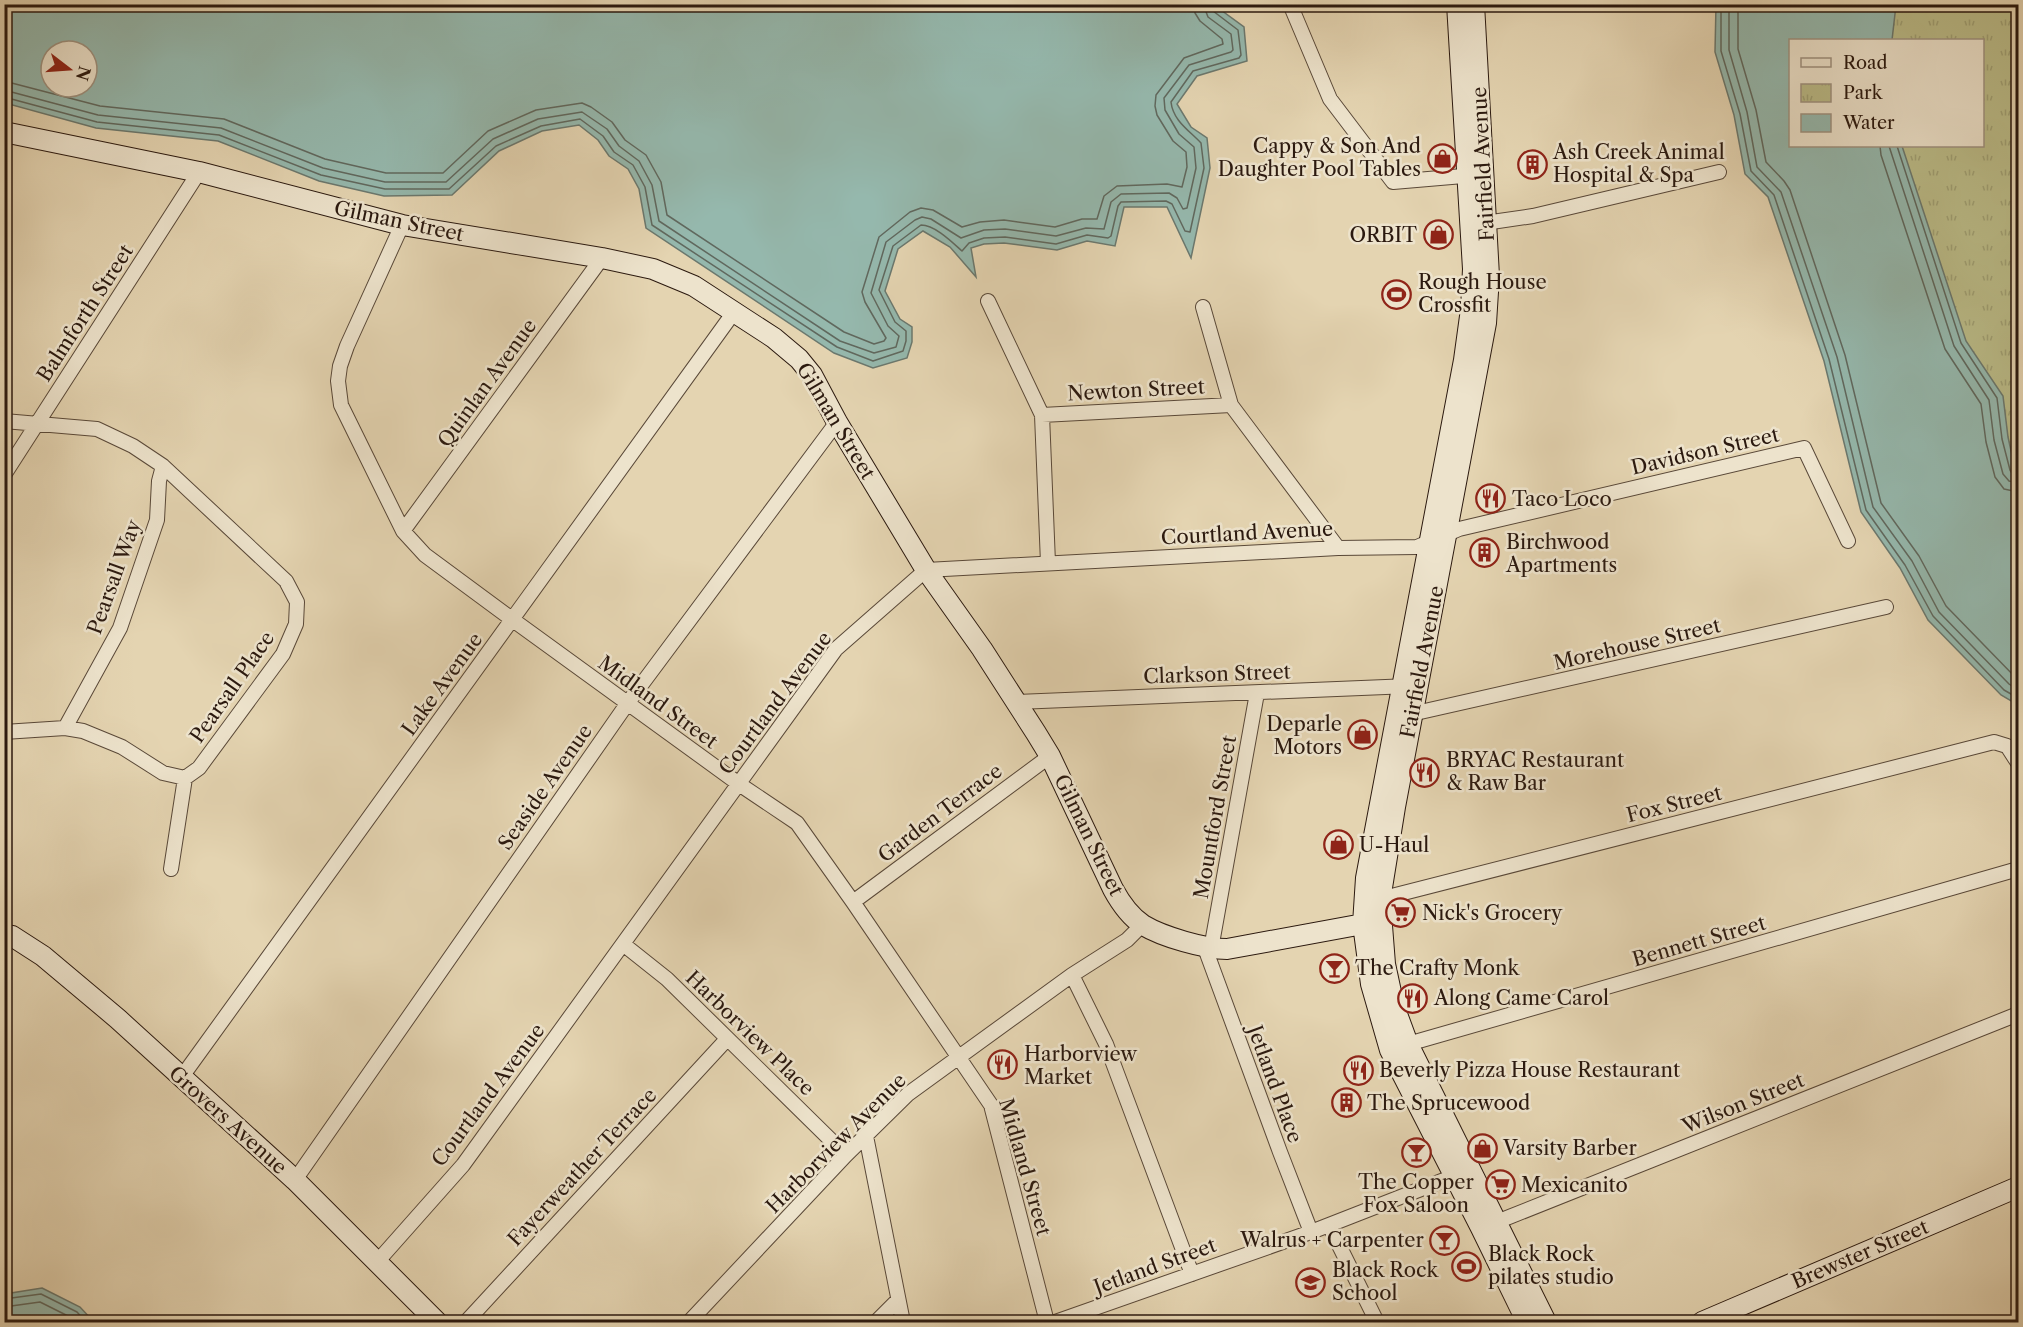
<svg xmlns="http://www.w3.org/2000/svg" width="2023" height="1327" viewBox="0 0 2023 1327" font-family="'Libre Caslon Text',serif">
  <style>
    .park { fill: url(#park-tufts); stroke: #726a4c; stroke-width: 1.5 }
    .water { fill: #95b8ad; stroke: #6b786e; stroke-width: 1.5; fill-rule: evenodd }
    .lines { fill: none; stroke-linecap: round; stroke-linejoin: round }
    .shore { stroke: #60685e; stroke-width: 1.5 }
    .street-casing { stroke: #594838; stroke-width: 16 }
    .secondary-casing { stroke: #2b190f; stroke-width: 22 }
    .street { stroke: #ede3cc; stroke-width: 14 }
    .secondary { stroke: #ede3cc; stroke-width: 20 }
    .labels { text-anchor: middle; dominant-baseline: central; stroke-width: 5; stroke-linejoin: round; paint-order: stroke }
    .poi-label { font-size: 20px; fill: #2b190f; stroke: #ede3cc; text-anchor: start }
    .street-label { font-size: 20px; fill: #2b190f; stroke: #ede3cc }
  </style>
  <defs>
    <pattern id="park-tufts" width="24" height="20" patternUnits="userSpaceOnUse" patternTransform="scale(1.5)"><rect width="24" height="20" fill="#babb88"/><path d="M3 7l-1-3M5 7V3M7 7l1-3M15 17l-1-3M17 17v-4M19 17l1-3" fill="none" stroke="#a0a074"/></pattern>
  </defs>
  <rect width="100%" height="100%" fill="#e4d4b1"/>
  <filter id="stains"><feTurbulence type="fractalNoise" baseFrequency=".00333" numOctaves="4"/><feColorMatrix values="0 0 0 0 .2 0 0 0 0 .09 0 0 0 0 .02 0 0 0 .5 -.17"/></filter>
  <radialGradient id="worn" r=".72"><stop offset=".6" stop-color="#630" stop-opacity="0"/><stop offset="1" stop-color="#630" stop-opacity=".3"/></radialGradient>
  <path class="park" d="M1864 5H2018V56L2015 66 2014 95 2018 104V661L1862 146H1982V40H1860Z"/>
  <path class="water" d="M4 5H1214L1244 27 1247 61 1197 76 1177 104 1191 127 1207 138 1210 168 1191 258 1167 207H1124L1115 246 1087 241 1057 250 1004 243 984 244 971 248 976 277 950 247 923 231 898 249 885 291 900 319 912 327V342L907 358 873 368 834 353 646 228 639 189 628 169 609 156 598 140 579 125 542 131 499 151 452 195 384 196 319 181 218 141 96 128 5 103ZM51 51H87V87H51Z
    M1716 5H1896L1892 40H1790V146H1902L1966 341 2003 396 2008 437 2015 469 2018 471V705L2001 695 1928 620 1900 568 1861 512 1824 361 1768 197 1745 174 1734 115 1715 52Z
    M42 1288 80 1307 94 1322H5V1294Z"/>
  <g class="lines">
    <path class="shore" d="M1721 4V51L1740 114 1751 171 1774 195 1829 359 1866 510 1905 565 1933 616 2004 690 2018 698
      M1729 4V50L1747 112 1757 167 1781 192 1837 357 1873 507 1912 561 1939 612 2009 684 2018 690
      M1738 4V49L1756 110 1766 162 1784 181 1790 190 1845 355 1881 503 1919 556 1946 606 2018 680
      M4 81 100 106 224 119 325 159 386 173H443L488 131 536 110 582 103 591 107 612 122 625 140 646 155 661 182 667 215 844 332 874 344 884 341 886 338 865 302 862 292 879 237 910 212 921 208 933 210 962 227 980 222 1004 220 1055 227 1082 219H1097L1104 196 1117 186 1167 184 1182 187 1187 167 1186 152 1173 141 1157 115 1155 106 1156 95 1184 58 1223 44 1222 39 1200 21 1195 13 1194 4
      M4 90 98 115 221 128 323 168 385 182H446L493 139 538 119 582 112 607 129 619 146 639 161 652 185 659 221 840 341 874 353 896 347 899 336 888 326 871 293 886 242 915 220 922 217 931 219 961 238 984 230 1005 229 1056 236 1086 228 1104 229 1111 202 1121 194 1169 193 1177 198 1183 209 1187 208 1196 168 1194 147 1179 134 1165 110 1164 98 1189 65 1231 52 1233 50 1231 34 1208 17 1203 4
      M4 97 97 122 219 135 321 175 385 189H449L496 146 541 126 580 119 603 136 614 152 633 165 645 187 652 225 837 347 873 361 903 351 906 341V331L895 322 879 290 893 246 921 225C935 225 952 242 962 251L969 243 984 238 1005 237 1056 244 1087 235 1108 238 1111 236 1118 206 1121 202 1166 201 1172 204 1185 231 1190 232 1204 168 1201 143C1190 131 1173 121 1171 102L1193 71 1239 58 1241 55 1238 30 1213 11 1211 4
      M1880 146 1881 155 1945 349 1981 404 1986 442 1995 477 2004 489 2018 492
      M1889 146 1954 346 1989 400 1994 440 2003 474 2009 481 2018 483
      M1897 146 1961 343 1997 398 2002 439 2010 470 2013 475 2018 476
      M4 1299 41 1294 77 1312 86 1322
      M4 1307 40 1302 72 1318 76 1322"/>
    <defs>
      <path id="street" d="M1290 4 1330 99 1393 182 1475 175
        M1478 224 1533 216 1719 172
        M402 225 347 346 340 366 338 381 341 405 403 531 425 555 513 620 739 784 797 823 853 902 991 1105 1047 1322
        M988 301 1042 415 1048 563
        M1203 307 1231 405 1338 548
        M1042 415 1231 405
        M4 421 97 429 133 446 163 466 286 581 297 602 296 624 283 654 199 768 185 778 163 773 122 747 83 731 65 728 4 732
        M4 475 199 172
        M403 531 602 258
        M1017 702 1410 686
        M1407 715 1886 607
        M65 728 120 628 157 520 159 481 163 466
        M171 869 185 778
        M1372 901 1994 742 2007 746 2018 763
        M853 902 1050 756
        M623 944 667 979 846 1155
        M1205 948 1280 1152 1311 1232
        M1211 949 1257 693
        M1072 975 1106 1044 1192 1274
        M1401 1046 2018 869
        M181 1078 734 312
        M866 1136 903 1322
        M295 1180 627 704 837 422
        M1329 1225 1377 1322
        M1489 1225 2018 1014
        M377 1262 463 1165 836 649 926 570 1338 548 1417 547 1459 529 1804 448 1848 541
        M466 1322 727 1039
        M689 1322 846 1155 908 1094 1072 975 1127 940 1142 925
        M876 1322 898 1300
        M1055 1322 1311 1232 1462 1173"/>
      <path id="secondary" d="M1457 4 1473 269 1471 309 1464 360 1366 878 1363 924 1371 984 1390 1050 1481 1228 1527 1322
        M1474 4 1489 276 1486 323 1395 807 1380 900 1385 964 1394 1006 1408 1044 1546 1322
        M4 132 199 172 402 225 602 258 653 269 694 286 774 338 799 359 812 375 837 422 926 570 982 649 1036 733 1050 756 1113 889C1120 902 1131 917 1143 925 1163 937 1205 949 1227 949L1363 924 1380 918
        M4 935 12 936 43 956 118 1019 295 1180 437 1322
        M1702 1322 2018 1187"/>
    </defs>
    <use href="#street" class="street-casing"/>
    <use href="#secondary" class="secondary-casing"/>
    <use href="#street" class="street"/>
    <use href="#secondary" class="secondary"/>
  </g>
  <defs>
    <symbol id="shop-ring" viewBox="-11 -11 22 22"><circle r="9.5" fill="#ede3cc" stroke="#8f2418" stroke-width="1.5"/><path d="M-5-2.5h2.3a2.7 3.5 0 0 1 5.4 0H5L5.5 6h-11ZM-1.5-2.5h3a1.5 2.3 0 0 0-3 0Z" fill="#8f2418"/></symbol>
    <symbol id="building-ring" viewBox="-11 -11 22 22"><circle r="9.5" fill="#ede3cc" stroke="#8f2418" stroke-width="1.5"/><path d="M-4-6H4V6H1V3H-1V6H-4ZM-2.5-4.3h1.7v1.8h-1.7ZM.8-4.3h1.7v1.8H.8ZM-2.5-1h1.7V.8h-1.7ZM.8-1h1.7V.8H.8Z" fill="#8f2418"/></symbol>
    <symbol id="stadium-ring" viewBox="-11 -11 22 22"><circle r="9.5" fill="#ede3cc" stroke="#8f2418" stroke-width="1.5"/><path d="M0-5a6.5 5 0 1 0 0 10a6.5 5 0 1 0 0-10ZM-3.5-1.8h7v3.6h-7Z" fill="#8f2418"/></symbol>
    <symbol id="restaurant-ring" viewBox="-11 -11 22 22"><circle r="9.5" fill="#ede3cc" stroke="#8f2418" stroke-width="1.5"/><path d="M-5-6h1v4h1v-4h1v4h1v-4h1v5L-1.5 .5V6h-2V.5L-5-1ZM5-6V6H3V1.5H1.5Q1.5-4 5-6Z" fill="#8f2418"/></symbol>
    <symbol id="supermarket-ring" viewBox="-11 -11 22 22"><circle r="9.5" fill="#ede3cc" stroke="#8f2418" stroke-width="1.5"/><path d="M-6-5.5h2.5l.6 2H6L4.5 2H-2.5L-4.4-4H-6ZM-1.5 3.2a1.3 1.3 0 1 0 .1 0ZM3 3.2a1.3 1.3 0 1 0 .1 0Z" fill="#8f2418"/></symbol>
    <symbol id="bar-ring" viewBox="-11 -11 22 22"><circle r="9.5" fill="#ede3cc" stroke="#8f2418" stroke-width="1.5"/><path d="M-6-5H6L.8 .8V4.5H3.5V6h-7V4.5H-.8V.8Z" fill="#8f2418"/></symbol>
    <symbol id="school-ring" viewBox="-11 -11 22 22"><circle r="9.5" fill="#ede3cc" stroke="#8f2418" stroke-width="1.5"/><path d="M0-5L7-2L0 1L-7-2ZM-4 1L0 2.5L4 1V4Q0 6-4 4Z" fill="#8f2418"/></symbol>
  </defs>
  <g fill-rule="evenodd">
    <use href="#shop-ring" x="1426" y="142" width="33" height="33"/>
    <use href="#building-ring" x="1516" y="148" width="33" height="33"/>
    <use href="#shop-ring" x="1422" y="218" width="33" height="33"/>
    <use href="#stadium-ring" x="1380" y="278" width="33" height="33"/>
    <use href="#restaurant-ring" x="1474" y="482" width="33" height="33"/>
    <use href="#building-ring" x="1468" y="536" width="33" height="33"/>
    <use href="#shop-ring" x="1346" y="718" width="33" height="33"/>
    <use href="#restaurant-ring" x="1408" y="756" width="33" height="33"/>
    <use href="#shop-ring" x="1322" y="828" width="33" height="33"/>
    <use href="#supermarket-ring" x="1384" y="896" width="33" height="33"/>
    <use href="#bar-ring" x="1318" y="952" width="33" height="33"/>
    <use href="#restaurant-ring" x="1396" y="982" width="33" height="33"/>
    <use href="#restaurant-ring" x="986" y="1048" width="33" height="33"/>
    <use href="#restaurant-ring" x="1342" y="1054" width="33" height="33"/>
    <use href="#building-ring" x="1330" y="1086" width="33" height="33"/>
    <use href="#shop-ring" x="1466" y="1132" width="33" height="33"/>
    <use href="#bar-ring" x="1400" y="1136" width="33" height="33"/>
    <use href="#supermarket-ring" x="1484" y="1168" width="33" height="33"/>
    <use href="#bar-ring" x="1428" y="1224" width="33" height="33"/>
    <use href="#stadium-ring" x="1450" y="1250" width="33" height="33"/>
    <use href="#school-ring" x="1294" y="1266" width="33" height="33"/>
  </g>
  <g class="labels">
    <g class="poi-label">
      <text x="1421" y="146" text-anchor="end">Cappy &amp; Son And<tspan x="1421" dy="23">Daughter Pool Tables</tspan></text>
      <text x="1553" y="152">Ash Creek Animal<tspan x="1553" dy="23">Hospital &amp; Spa</tspan></text>
      <text x="1417" y="235" text-anchor="end">ORBIT</text>
      <text x="1418" y="282">Rough House<tspan x="1418" dy="23">Crossfit</tspan></text>
      <text x="1512" y="499">Taco Loco</text>
      <text x="1506" y="542">Birchwood<tspan x="1506" dy="23">Apartments</tspan></text>
      <text x="1342" y="724" text-anchor="end">Deparle<tspan x="1342" dy="23">Motors</tspan></text>
      <text x="1446" y="760">BRYAC Restaurant<tspan x="1446" dy="23">&amp; Raw Bar</tspan></text>
      <text x="1359" y="845">U-Haul</text>
      <text x="1422" y="913">Nick's Grocery</text>
      <text x="1355" y="968">The Crafty Monk</text>
      <text x="1434" y="998">Along Came Carol</text>
      <text x="1024" y="1054">Harborview<tspan x="1024" dy="23">Market</tspan></text>
      <text x="1379" y="1070">Beverly Pizza House Restaurant</text>
      <text x="1367" y="1103">The Sprucewood</text>
      <text x="1503" y="1148">Varsity Barber</text>
      <text x="1416" y="1182" text-anchor="middle">The Copper<tspan x="1416" dy="23">Fox Saloon</tspan></text>
      <text x="1521" y="1185">Mexicanito</text>
      <text x="1424" y="1240" text-anchor="end">Walrus + Carpenter</text>
      <text x="1488" y="1254">Black Rock<tspan x="1488" dy="23">pilates studio</tspan></text>
      <text x="1332" y="1270">Black Rock<tspan x="1332" dy="23">School</tspan></text>
    </g>
    <g class="street-label">
      <text transform="translate(1483 164) rotate(-93)">Fairfield Avenue</text>
      <text transform="translate(399 221) rotate(12)">Gilman Street</text>
      <text transform="translate(85 313) rotate(-57)">Balmforth Street</text>
      <text transform="translate(487 383) rotate(-54)">Quinlan Avenue</text>
      <text transform="translate(1136 390) rotate(-3)">Newton Street</text>
      <text transform="translate(836 421) rotate(59)">Gilman Street</text>
      <text transform="translate(1705 451) rotate(-13)">Davidson Street</text>
      <text transform="translate(1247 533) rotate(-3)">Courtland Avenue</text>
      <text transform="translate(114 577) rotate(-70)">Pearsall Way</text>
      <text transform="translate(1637 644) rotate(-13)">Morehouse Street</text>
      <text transform="translate(1422 662) rotate(-79)">Fairfield Avenue</text>
      <text transform="translate(1217 674) rotate(-2)">Clarkson Street</text>
      <text transform="translate(442 684) rotate(-54)">Lake Avenue</text>
      <text transform="translate(232 687) rotate(-55)">Pearsall Place</text>
      <text transform="translate(658 702) rotate(36)">Midland Street</text>
      <text transform="translate(775 703) rotate(-53)">Courtland Avenue</text>
      <text transform="translate(545 787) rotate(-55)">Seaside Avenue</text>
      <text transform="translate(1674 804) rotate(-14)">Fox Street</text>
      <text transform="translate(940 813) rotate(-37)">Garden Terrace</text>
      <text transform="translate(1215 817) rotate(-80)">Mountford Street</text>
      <text transform="translate(1089 835) rotate(64)">Gilman Street</text>
      <text transform="translate(1699 941) rotate(-16)">Bennett Street</text>
      <text transform="translate(750 1033) rotate(44)">Harborview Place</text>
      <text transform="translate(1275 1084) rotate(70)">Jetland Place</text>
      <text transform="translate(488 1095) rotate(-53)">Courtland Avenue</text>
      <text transform="translate(1743 1103) rotate(-22)">Wilson Street</text>
      <text transform="translate(228 1120) rotate(42)">Grovers Avenue</text>
      <text transform="translate(836 1143) rotate(-45)">Harborview Avenue</text>
      <text transform="translate(582 1167) rotate(-47)">Fayerweather Terrace</text>
      <text transform="translate(1025 1167) rotate(74)">Midland Street</text>
      <text transform="translate(1860 1254) rotate(-23)">Brewster Street</text>
      <text transform="translate(1155 1266) rotate(-20)">Jetland Street</text>
    </g>
  </g>
  <rect width="2023" height="1327" fill="none" stroke="#e4d4b1" stroke-width="24"/>
  <rect x="6" y="6" width="2011" height="1315" fill="none" stroke="#2b190f" stroke-width="3"/>
  <rect x="12" y="12" width="1999" height="1303" fill="none" stroke="#2b190f" stroke-width="1.5"/>
  <rect x="1789" y="39" width="195" height="108" fill="#ede3cc" stroke="#9f9280" stroke-width="1.5"/>
  <rect x="1801" y="58" width="30" height="9" fill="#ede3cc" stroke="#9f9280" stroke-width="1.5"/>
  <text x="1843" y="69" font-size="18" fill="#2b190f">Road</text>
  <rect x="1801" y="84" width="30" height="18" fill="url(#park-tufts)" stroke="#9f9280" stroke-width="1.5"/>
  <text x="1843" y="99" font-size="18" fill="#2b190f">Park</text>
  <rect x="1801" y="114" width="30" height="18" fill="#95b8ad" stroke="#9f9280" stroke-width="1.5"/>
  <text x="1843" y="129" font-size="18" fill="#2b190f">Water</text>
  <g transform="translate(69 69) rotate(107)"><circle r="28" fill="#ede3cc" stroke="#9f9280" stroke-width="1.5"/>
  <path d="M0-4.5L10 22L0 15L-10 22Z" fill="#8f2418"/>
  <text y="-9" font-size="16" font-weight="bold" text-anchor="middle" fill="#2b190f">N</text>
  </g>
  <rect width="100%" height="100%" filter="url(#stains)"/>
  <rect width="100%" height="100%" fill="url(#worn)"/>
</svg>
